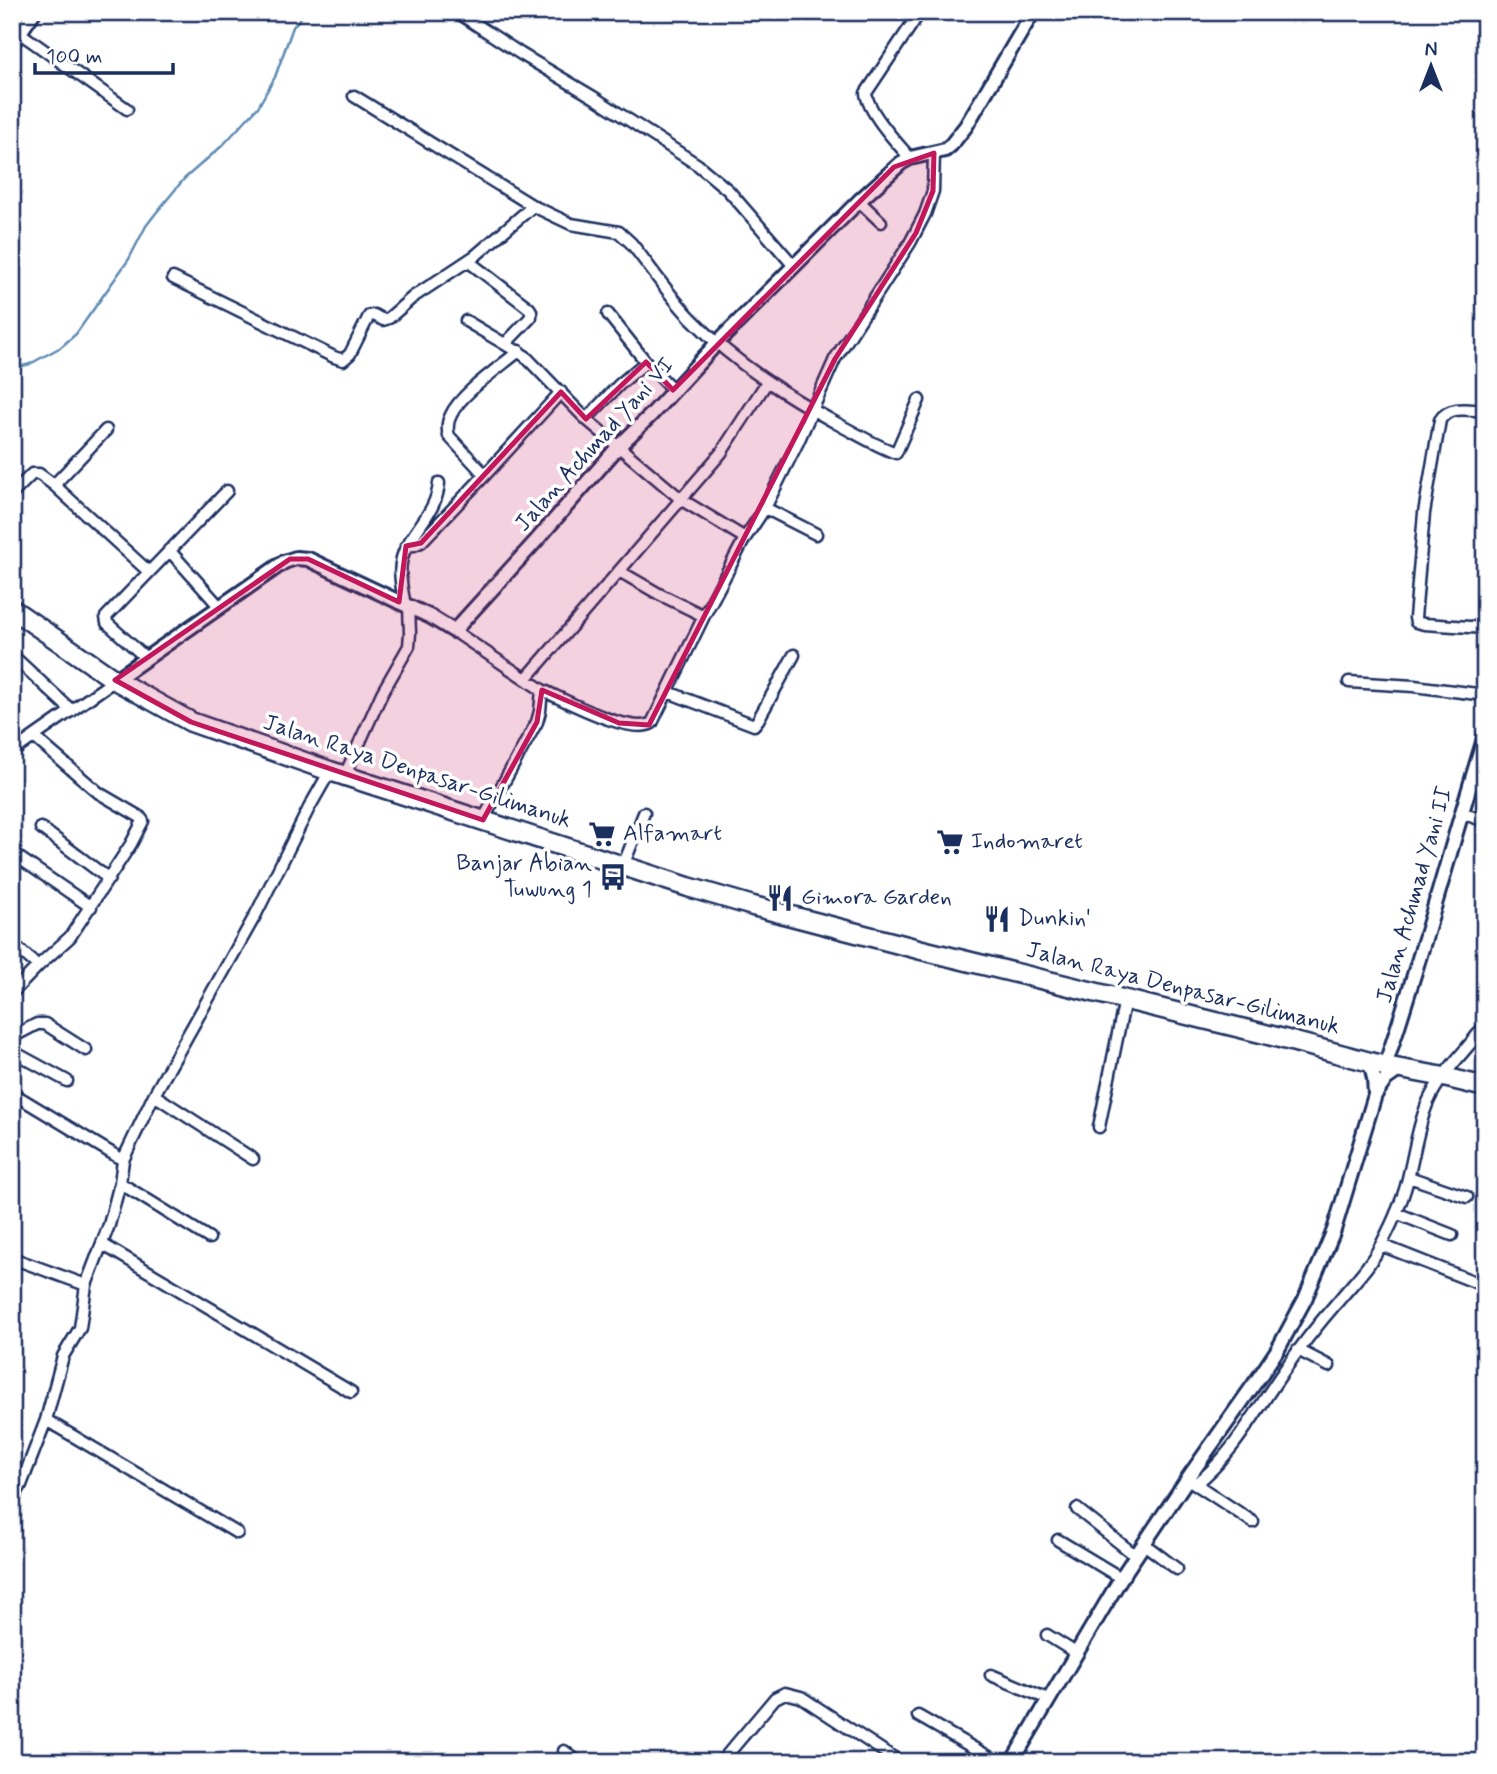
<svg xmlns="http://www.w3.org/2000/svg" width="1497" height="1774" viewBox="0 0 1497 1774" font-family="Mynerve,sans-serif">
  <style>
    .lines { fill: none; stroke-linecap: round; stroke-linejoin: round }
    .stream { stroke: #5d8ab1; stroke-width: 2.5 }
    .minor-casing { stroke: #1b2f5e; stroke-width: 15 }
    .tertiary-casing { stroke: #1b2f5e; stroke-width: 18 }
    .trunk-casing { stroke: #1b2f5e; stroke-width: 23 }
    .minor { stroke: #fff; stroke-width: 10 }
    .tertiary { stroke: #fff; stroke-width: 12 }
    .trunk { stroke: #fff; stroke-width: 18 }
    .marked { fill: #c2185b; fill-opacity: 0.2; stroke: #c2185b; stroke-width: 5; stroke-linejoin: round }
    .labels { text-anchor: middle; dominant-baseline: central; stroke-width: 7; stroke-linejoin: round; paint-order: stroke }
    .street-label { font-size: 23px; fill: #1b2f5e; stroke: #fff }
    .poi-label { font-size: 23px; fill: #1b2f5e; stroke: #fff; text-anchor: start }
  </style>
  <rect width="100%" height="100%" fill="#fff"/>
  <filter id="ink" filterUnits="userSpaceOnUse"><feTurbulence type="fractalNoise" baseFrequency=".0143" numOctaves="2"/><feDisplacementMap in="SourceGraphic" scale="14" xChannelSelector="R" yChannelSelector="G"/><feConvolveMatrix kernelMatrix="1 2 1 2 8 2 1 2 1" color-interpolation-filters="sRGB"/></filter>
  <g filter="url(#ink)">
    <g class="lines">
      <path class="stream" d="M12 369 30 364 61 347 76 334 129 259 146 226 156 213 184 179 223 145 258 107 275 77 293 27 305 12"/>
      <defs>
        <path id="minor" d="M457 12 521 54 595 98 698 165 728 190 794 266
          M20 33 127 109
          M354 96 533 206 571 224 619 232 631 243C652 269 671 299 695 322 736 364 787 396 838 424 857 434 876 446 896 453L919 400
          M910 158C897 143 868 112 866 93L920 12
          M859 201 881 222
          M468 261 529 308 531 311V317L505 344
          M173 278 334 357 343 360 350 354 369 316 374 315 383 320 389 318 413 297 475 256 533 206
          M608 314 646 362 673 390
          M466 321 525 356 586 419 682 500 745 538
          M1485 411C1470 410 1449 405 1440 420L1424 513 1415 618 1416 622 1424 624 1485 628
          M586 419 620 384 646 362
          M485 475 449 436C447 429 447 422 451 415 460 394 500 367 519 351
          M54 485 106 430
          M12 494 32 474H39L54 485 148 571
          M765 508 816 534
          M406 546 414 545 421 542 485 475 561 392
          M169 550 219 606
          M619 571 659 594 704 616
          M405 605C401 585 396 564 407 546 419 524 437 509 439 483
          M454 631 542 690 540 711 537 722 483 820
          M12 655 72 711
          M146 658 107 623 106 617 227 491
          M526 679 721 453 767 382
          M1349 682 1414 686 1485 695
          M542 690C565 700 631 736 652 723L704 616 745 538 765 508 798 442 835 359 910 243 925 214 933 191 934 153
          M668 692 754 725 758 720 794 655
          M12 752 115 680
          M345 775 382 693 409 646 410 633 409 607
          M1461 813 1485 821
          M41 828 109 879
          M12 853 91 907
          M623 866 644 813
          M12 943 38 966
          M12 993 38 966 70 937 131 844 143 821 140 817 99 793 34 737
          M12 1037 37 1024H45L86 1050
          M12 1051 67 1081
          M12 1093 123 1160
          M154 1095 253 1159
          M1099 1127 1125 999
          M1409 1177 1467 1197
          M120 1183 209 1238
          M1396 1213 1452 1235
          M102 1244 351 1392
          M1381 1245 1485 1286
          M12 1258 86 1285
          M1298 1350 1329 1366
          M46 1420 237 1533
          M1191 1481 1253 1522
          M1196 1484C1231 1457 1256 1411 1281 1375 1299 1348 1319 1323 1340 1299 1355 1281 1371 1265 1382 1243 1393 1222 1404 1198 1409 1174 1415 1150 1418 1125 1428 1102 1441 1073 1467 1050 1485 1025
          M12 1501 21 1485 46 1420 63 1356 80 1328 86 1285 109 1225 120 1183 123 1160 154 1095 256 914 309 808 330 771
          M1077 1509 1136 1556
          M1058 1540 1121 1578
          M1144 1544 1177 1569
          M1047 1635 1076 1653
          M991 1675 1048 1699
          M918 1716 998 1762
          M564 1751 578 1762
          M721 1762 775 1698 785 1693 801 1697 900 1762"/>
        <path id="tertiary" d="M12 44 34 12
          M115 680 284 562 296 558 308 559 431 617 454 631 536 541 618 447 651 415 717 343 859 201 901 163 910 158 945 150 951 145 966 126 1033 12
          M1385 1066C1422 957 1451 845 1485 736
          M1375 1095 1386 1079 1400 1069
          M1012 1762 1121 1578 1188 1478 1262 1373 1278 1349 1305 1299 1334 1230 1375 1095 1374 1078 1370 1062"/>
        <path id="trunk" d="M12 609 115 680 191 722 330 771 688 887 753 906 922 950 1261 1033 1385 1066 1444 1077 1485 1087"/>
      </defs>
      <use href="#minor" class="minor-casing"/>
      <use href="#tertiary" class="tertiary-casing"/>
      <use href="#trunk" class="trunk-casing"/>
      <use href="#minor" class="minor"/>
      <use href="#tertiary" class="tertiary"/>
      <use href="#trunk" class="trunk"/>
    </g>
  </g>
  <path class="marked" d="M934 153 933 191 916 233 835 359 649 725 619 723 542 690 537 722 483 820 191 722 115 680 290 559H308L399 602 406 546 421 543 561 392 586 419 646 362 673 390 894 167Z"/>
  <defs>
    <symbol id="supermarket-bare" viewBox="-9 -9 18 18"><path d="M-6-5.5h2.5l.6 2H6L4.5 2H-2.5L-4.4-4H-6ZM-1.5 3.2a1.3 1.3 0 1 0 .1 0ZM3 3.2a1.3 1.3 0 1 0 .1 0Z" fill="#1b2f5e" stroke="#fff" stroke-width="2.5" paint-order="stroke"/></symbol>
    <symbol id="bus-bare" viewBox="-9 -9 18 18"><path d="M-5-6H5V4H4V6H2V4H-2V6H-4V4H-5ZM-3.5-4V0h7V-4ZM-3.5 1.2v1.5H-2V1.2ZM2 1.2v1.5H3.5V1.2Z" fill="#1b2f5e" stroke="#fff" stroke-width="2.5" paint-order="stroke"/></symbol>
    <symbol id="restaurant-bare" viewBox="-9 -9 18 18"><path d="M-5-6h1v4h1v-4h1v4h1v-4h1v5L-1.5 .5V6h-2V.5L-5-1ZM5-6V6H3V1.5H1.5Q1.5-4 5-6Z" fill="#1b2f5e" stroke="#fff" stroke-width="2.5" paint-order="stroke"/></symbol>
  </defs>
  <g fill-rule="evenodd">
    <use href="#supermarket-bare" x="583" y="815" width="38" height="38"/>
    <use href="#supermarket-bare" x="931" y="823" width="38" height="38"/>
    <use href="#bus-bare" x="594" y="858" width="38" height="38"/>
    <use href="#restaurant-bare" x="761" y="879" width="38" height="38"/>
    <use href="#restaurant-bare" x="978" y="900" width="38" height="38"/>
  </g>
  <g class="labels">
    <g class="street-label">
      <text transform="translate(595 445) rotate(-48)">Jalan Achmad Yani VI</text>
      <text transform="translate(417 772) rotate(18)">Jalan Raya Denpasar-Gilimanuk</text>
      <text transform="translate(1415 895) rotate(-74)">Jalan Achmad Yani II</text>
      <text transform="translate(1183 989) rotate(14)">Jalan Raya Denpasar-Gilimanuk</text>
    </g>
    <g class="poi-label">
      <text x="623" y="834">Alfamart</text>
      <text x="971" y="842">Indomaret</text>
      <text x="592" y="864" text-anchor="end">Banjar Abian<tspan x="592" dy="26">Tuwung 1</tspan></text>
      <text x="801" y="898">Gimora Garden</text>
      <text x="1018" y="919">Dunkin'</text>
    </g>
  </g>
  <rect width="1497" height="1774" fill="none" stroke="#fff" stroke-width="42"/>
  <rect x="21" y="21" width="1455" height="1732" fill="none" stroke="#1b2f5e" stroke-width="2.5" filter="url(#ink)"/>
  <g transform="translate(1431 66)" stroke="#ffffff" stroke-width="5" paint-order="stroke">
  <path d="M0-5L12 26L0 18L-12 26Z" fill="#1b2f5e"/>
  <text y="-10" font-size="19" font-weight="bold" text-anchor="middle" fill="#1b2f5e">N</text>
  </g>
  <path d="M35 63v10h138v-10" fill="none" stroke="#1b2f5e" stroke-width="3.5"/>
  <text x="46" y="63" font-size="21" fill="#1b2f5e" stroke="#ffffff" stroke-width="5" paint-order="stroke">100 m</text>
</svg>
